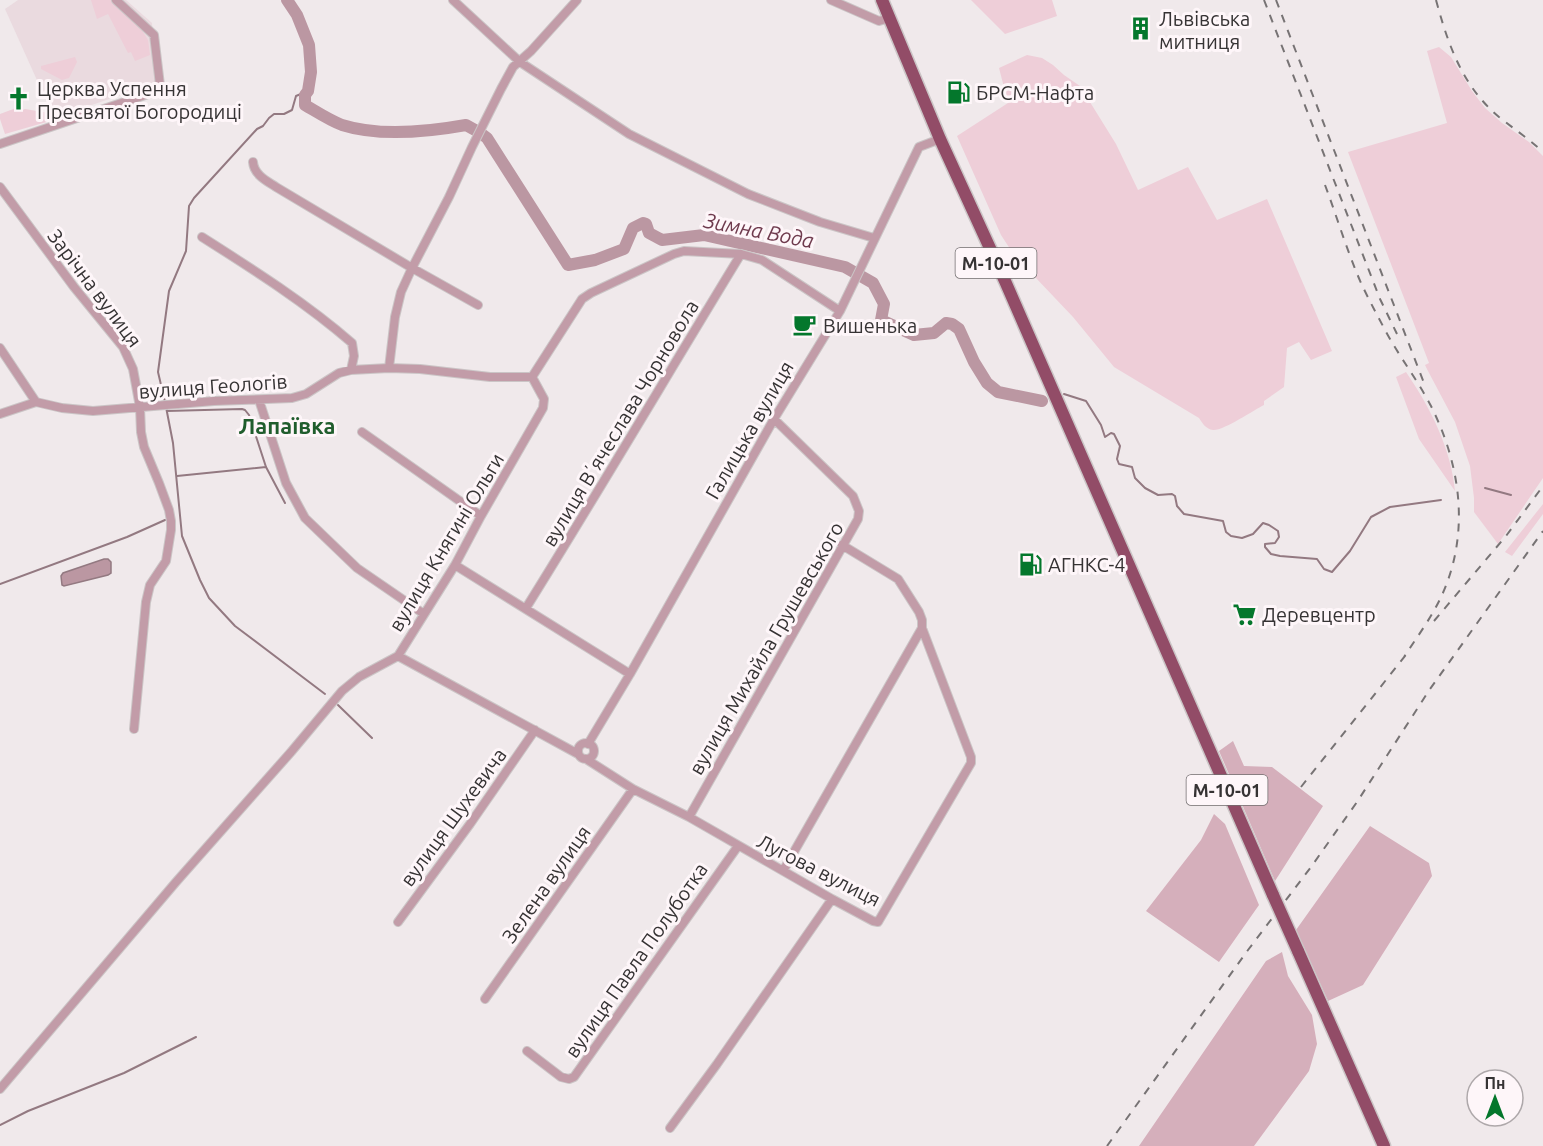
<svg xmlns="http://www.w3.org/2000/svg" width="1543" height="1146" viewBox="0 0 1543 1146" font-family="Ubuntu,sans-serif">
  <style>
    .built { fill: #eadadf }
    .green { fill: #eeced8 }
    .forest { fill: #d5afbb }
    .water { fill: #bb97a2; stroke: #937981; stroke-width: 1.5 }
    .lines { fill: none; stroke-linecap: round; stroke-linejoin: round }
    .stream { stroke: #937981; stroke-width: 2 }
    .river { stroke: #bb97a2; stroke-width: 12 }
    .minor-casing { stroke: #cbc5c6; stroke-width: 10 }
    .trunk-casing { stroke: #cbc5c6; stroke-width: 15 }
    .minor { stroke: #c29ca8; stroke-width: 8 }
    .trunk { stroke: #924c67; stroke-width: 12 }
    .rail { stroke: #777374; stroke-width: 2; stroke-dasharray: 8 8; stroke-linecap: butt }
    .trunk-bridge-casing { stroke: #cbc5c6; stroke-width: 15; stroke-linecap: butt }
    .trunk-bridge { stroke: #924c67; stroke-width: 12 }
    .labels { text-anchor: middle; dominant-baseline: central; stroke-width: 6; stroke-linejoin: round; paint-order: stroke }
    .shield { fill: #fef6f9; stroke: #726e6f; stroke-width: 1.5 }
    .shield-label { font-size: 18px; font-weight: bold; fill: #363334 }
    .poi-label { font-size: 20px; fill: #363334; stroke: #fef6f9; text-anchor: start }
    .street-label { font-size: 20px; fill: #363334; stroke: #fef6f9 }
    .water-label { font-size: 21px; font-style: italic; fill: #6f3b4e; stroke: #fef6f9 }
    .quarter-label { font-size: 22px; font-weight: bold; fill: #205d2d; stroke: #fef6f9 }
  </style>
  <rect width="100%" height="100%" fill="#f0e9eb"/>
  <path class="built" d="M18 0H126L152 23 156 83 54 118 5 9Z"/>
  <path class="green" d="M91 0H112L145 30 143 32 148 40 150 55 135 61 131 52 128 53 127 51 108 14 97 19Z
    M971 0H1052L1057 16 1005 34Z
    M1439 47 1451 57 1472 91 1485 108 1502 123 1529 142 1543 156V478L1498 544 1474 512V498L1470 466 1455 422 1428 371 1425 365 1429 363 1348 152 1447 123 1427 51Z
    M1027 55 1042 58 1053 65 1064 75 1080 86 1116 144 1138 190 1188 167 1217 220 1267 199 1332 351 1311 360 1299 342 1287 348 1284 387 1264 401V405C1254 410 1223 431 1213 430 1206 429 1203 424 1199 418L1114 367 1073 317 1014 255 1001 235 957 136 1008 103 999 68Z
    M75 57 77 62 69 78 62 80 41 69V66Z
    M16 108 20 111 25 109 49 113 50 121 5 134 0 119V114Z
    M1406 372C1430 407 1451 448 1455 491L1419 439 1396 377Z
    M1543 504V514L1512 556 1505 552Z"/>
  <path class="forest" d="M1233 741 1244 766 1272 767 1323 806 1275 881 1219 751Z
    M1214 814 1225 824 1259 905 1219 962 1146 911 1201 840Z
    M1370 826 1429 863 1432 876 1363 985 1328 1001 1296 930Z
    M1282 952 1288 976 1312 1015 1317 1044 1309 1071 1254 1146H1139L1266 961Z"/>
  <path class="water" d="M104 559H108L111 562V573L108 575 64 586 62 585 61 576 63 573Z"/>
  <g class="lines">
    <path class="stream" d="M1064 394 1086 401 1101 425 1105 437 1111 433 1114 434 1120 446 1117 459 1119 464 1132 467 1135 478 1145 488 1158 495 1172 494 1175 496 1177 506 1184 514 1223 521 1226 532 1231 536 1242 538 1253 534 1263 523 1269 525 1278 531 1279 537 1275 543 1265 544V547L1271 554 1280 556 1317 559 1324 569 1332 572 1350 551 1371 517 1390 507 1441 500
      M165 402 158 372 169 291 186 251 189 206 194 198 257 129 263 126 269 118 274 114H284L292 110 296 96 308 91
      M166 407 173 443 182 536 200 580 209 598 235 626 325 694
      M167 411 242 409 245 410 249 415 266 467 285 503
      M177 476 266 467
      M1485 488 1511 495
      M0 584 127 537 165 520
      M338 705 372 738
      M0 1125 28 1111 124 1073 196 1037"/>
    <path class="river" d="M287 0 297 15 309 45 311 72 308 91 305 95V105C317 112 329 120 342 125 380 137 427 132 466 125L475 130
      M483 135 487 138 568 265 595 260 624 249 633 228 643 223 646 224 649 233 662 240 704 235 845 267 873 283 884 304 881 320 914 335 934 333 946 323 952 324 959 329 974 362 987 383 998 392 1042 401"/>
    <defs>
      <path id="minor" d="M453 0 520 62 629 134 748 194 820 222 874 238
        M831 0 879 21 890 18
        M0 144 157 91 160 85 154 35 116 0
        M253 162C254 175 267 181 276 187L412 268 478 305
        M0 187 74 287 123 347 133 369 140 407 141 432 144 447 159 483 169 510 171 521V530L166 561 150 585 146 602 134 729
        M202 237C254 270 306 303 352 343L354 356 351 370
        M0 348 36 402
        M389 368 395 317 401 292 412 268 449 197 472 147 501 89 513 67 531 51 577 0
        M532 377 582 299 591 293 674 254 684 251 741 254 762 260 840 311
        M259 400 286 483 305 518 357 568 424 614
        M0 414 36 402 62 408 93 411 214 401 292 398 306 394 339 373 351 370 389 368 420 369 490 377H532
        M362 432 481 516
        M455 565 630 674
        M526 608C599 491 669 372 741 254
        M398 656 578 754
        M578 751a8 8 0 1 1 16 0a8 8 0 1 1-16 0Z
        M588 744 630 674 774 419 840 311 919 147 940 139
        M586 759 633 789 689 817 832 899 873 921 878 922 971 763V757L922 628
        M689 817 858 519 859 511 853 496 774 419
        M783 871 922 628V620L919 612 898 579 842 545
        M398 922 470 824 535 730
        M485 999 633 789
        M527 1051 561 1077 569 1079 574 1077 738 846
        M0 1089 176 882 291 752 342 691 359 677 398 656 455 565 481 516 543 408 544 399 532 377
        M670 1128 717 1064 832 899"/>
      <path id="trunk" d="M882 0 940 139 1005 281 1273 895
        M1298 951 1384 1146"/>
    </defs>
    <use href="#minor" class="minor-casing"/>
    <use href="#trunk" class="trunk-casing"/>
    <use href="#minor" class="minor"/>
    <use href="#trunk" class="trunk"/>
    <path class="rail" d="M1264 0 1380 299 1397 334
      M1276 0 1424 383
      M1436 0C1448 44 1462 86 1499 117 1514 129 1529 139 1543 152
      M1325 185C1337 217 1347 251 1361 283 1368 298 1376 313 1384 328 1398 355 1417 379 1431 406 1461 466 1470 533 1442 595 1432 617 1417 637 1404 657
      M1434 621 1506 536 1543 486
      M1301 787 1409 651
      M1107 1146 1248 950 1311 867 1357 802 1430 689 1543 531"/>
    <defs>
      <path id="trunk-bridge" d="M1273 895 1298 951"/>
    </defs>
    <use href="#trunk-bridge" class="trunk-bridge-casing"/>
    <use href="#trunk-bridge" class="trunk-bridge"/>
  </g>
  <defs>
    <symbol id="building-bare" viewBox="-9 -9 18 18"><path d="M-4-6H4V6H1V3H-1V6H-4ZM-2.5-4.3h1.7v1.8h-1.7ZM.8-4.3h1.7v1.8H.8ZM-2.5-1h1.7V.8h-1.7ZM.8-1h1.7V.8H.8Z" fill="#04772c" stroke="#fef6f9" stroke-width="2.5" paint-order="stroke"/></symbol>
    <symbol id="fuel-bare" viewBox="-9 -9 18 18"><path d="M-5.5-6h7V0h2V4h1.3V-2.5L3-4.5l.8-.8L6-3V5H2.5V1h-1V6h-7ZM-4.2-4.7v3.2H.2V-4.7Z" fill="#04772c" stroke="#fef6f9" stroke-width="2.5" paint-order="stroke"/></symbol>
    <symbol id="church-bare" viewBox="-9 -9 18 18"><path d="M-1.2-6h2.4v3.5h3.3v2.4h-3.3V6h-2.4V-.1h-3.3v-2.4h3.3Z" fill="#04772c" stroke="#fef6f9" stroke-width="2.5" paint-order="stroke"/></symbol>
    <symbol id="cafe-bare" viewBox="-9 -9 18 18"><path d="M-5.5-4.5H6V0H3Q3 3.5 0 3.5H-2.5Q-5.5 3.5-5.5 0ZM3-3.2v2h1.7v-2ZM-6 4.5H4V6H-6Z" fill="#04772c" stroke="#fef6f9" stroke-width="2.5" paint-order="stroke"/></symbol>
    <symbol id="supermarket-bare" viewBox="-9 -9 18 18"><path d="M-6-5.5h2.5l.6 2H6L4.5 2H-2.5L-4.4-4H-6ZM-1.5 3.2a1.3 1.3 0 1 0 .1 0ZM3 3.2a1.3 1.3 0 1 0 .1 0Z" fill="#04772c" stroke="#fef6f9" stroke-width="2.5" paint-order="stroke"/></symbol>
  </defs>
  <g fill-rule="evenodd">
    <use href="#building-bare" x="1124" y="12" width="33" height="33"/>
    <use href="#fuel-bare" x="942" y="76" width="33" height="33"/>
    <use href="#church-bare" x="2" y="82" width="33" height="33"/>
    <use href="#cafe-bare" x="788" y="308" width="33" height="33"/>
    <use href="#fuel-bare" x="1014" y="548" width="33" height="33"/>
    <use href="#supermarket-bare" x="1228" y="598" width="33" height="33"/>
  </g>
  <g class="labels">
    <g class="shield">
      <rect x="955.5" y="248" width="81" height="30" rx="4.5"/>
      <rect x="1186.5" y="775" width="81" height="30" rx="4.5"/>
    </g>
    <g class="shield-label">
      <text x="996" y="263">М-10-01</text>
      <text x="1227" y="790">М-10-01</text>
    </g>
    <g class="poi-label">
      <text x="1159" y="18">Львівська<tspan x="1159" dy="23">митниця</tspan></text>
      <text x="37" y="88">Церква Успення<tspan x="37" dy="23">Пресвятої Богородиці</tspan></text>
      <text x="976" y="92">БРСМ-Нафта</text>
      <text x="823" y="325">Вишенька</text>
      <text x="1048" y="564">АГНКС-4</text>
      <text x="1262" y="614">Деревцентр</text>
    </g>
    <g class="street-label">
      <text transform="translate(95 288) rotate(53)">Зарічна вулиця</text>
      <text transform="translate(213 386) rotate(-4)">вулиця Геологів</text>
      <text transform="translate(620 423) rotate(-59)">вулиця Вʼячеслава Чорновола</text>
      <text transform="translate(749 430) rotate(-60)">Галицька вулиця</text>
      <text transform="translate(446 542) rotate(-59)">вулиця Княгині Ольги</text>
      <text transform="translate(766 648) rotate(-60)">вулиця Михайла Грушевського</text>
      <text transform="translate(453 817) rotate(-54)">вулиця Шухевича</text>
      <text transform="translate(819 870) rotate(27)">Лугова вулиця</text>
      <text transform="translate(546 884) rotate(-55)">Зелена вулиця</text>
      <text transform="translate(636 960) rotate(-55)">вулиця Павла Полуботка</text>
    </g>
    <g class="water-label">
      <text transform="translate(759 230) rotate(11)">Зимна Вода</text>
    </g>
    <g class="quarter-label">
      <text x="287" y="425">Лапаївка</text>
    </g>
  </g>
  <g transform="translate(1495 1098)"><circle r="28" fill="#fef6f9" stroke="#aea8aa" stroke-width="1.5"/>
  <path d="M0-4.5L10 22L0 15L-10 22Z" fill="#04772c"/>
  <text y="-9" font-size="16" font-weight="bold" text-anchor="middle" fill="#363334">Пн</text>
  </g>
</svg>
